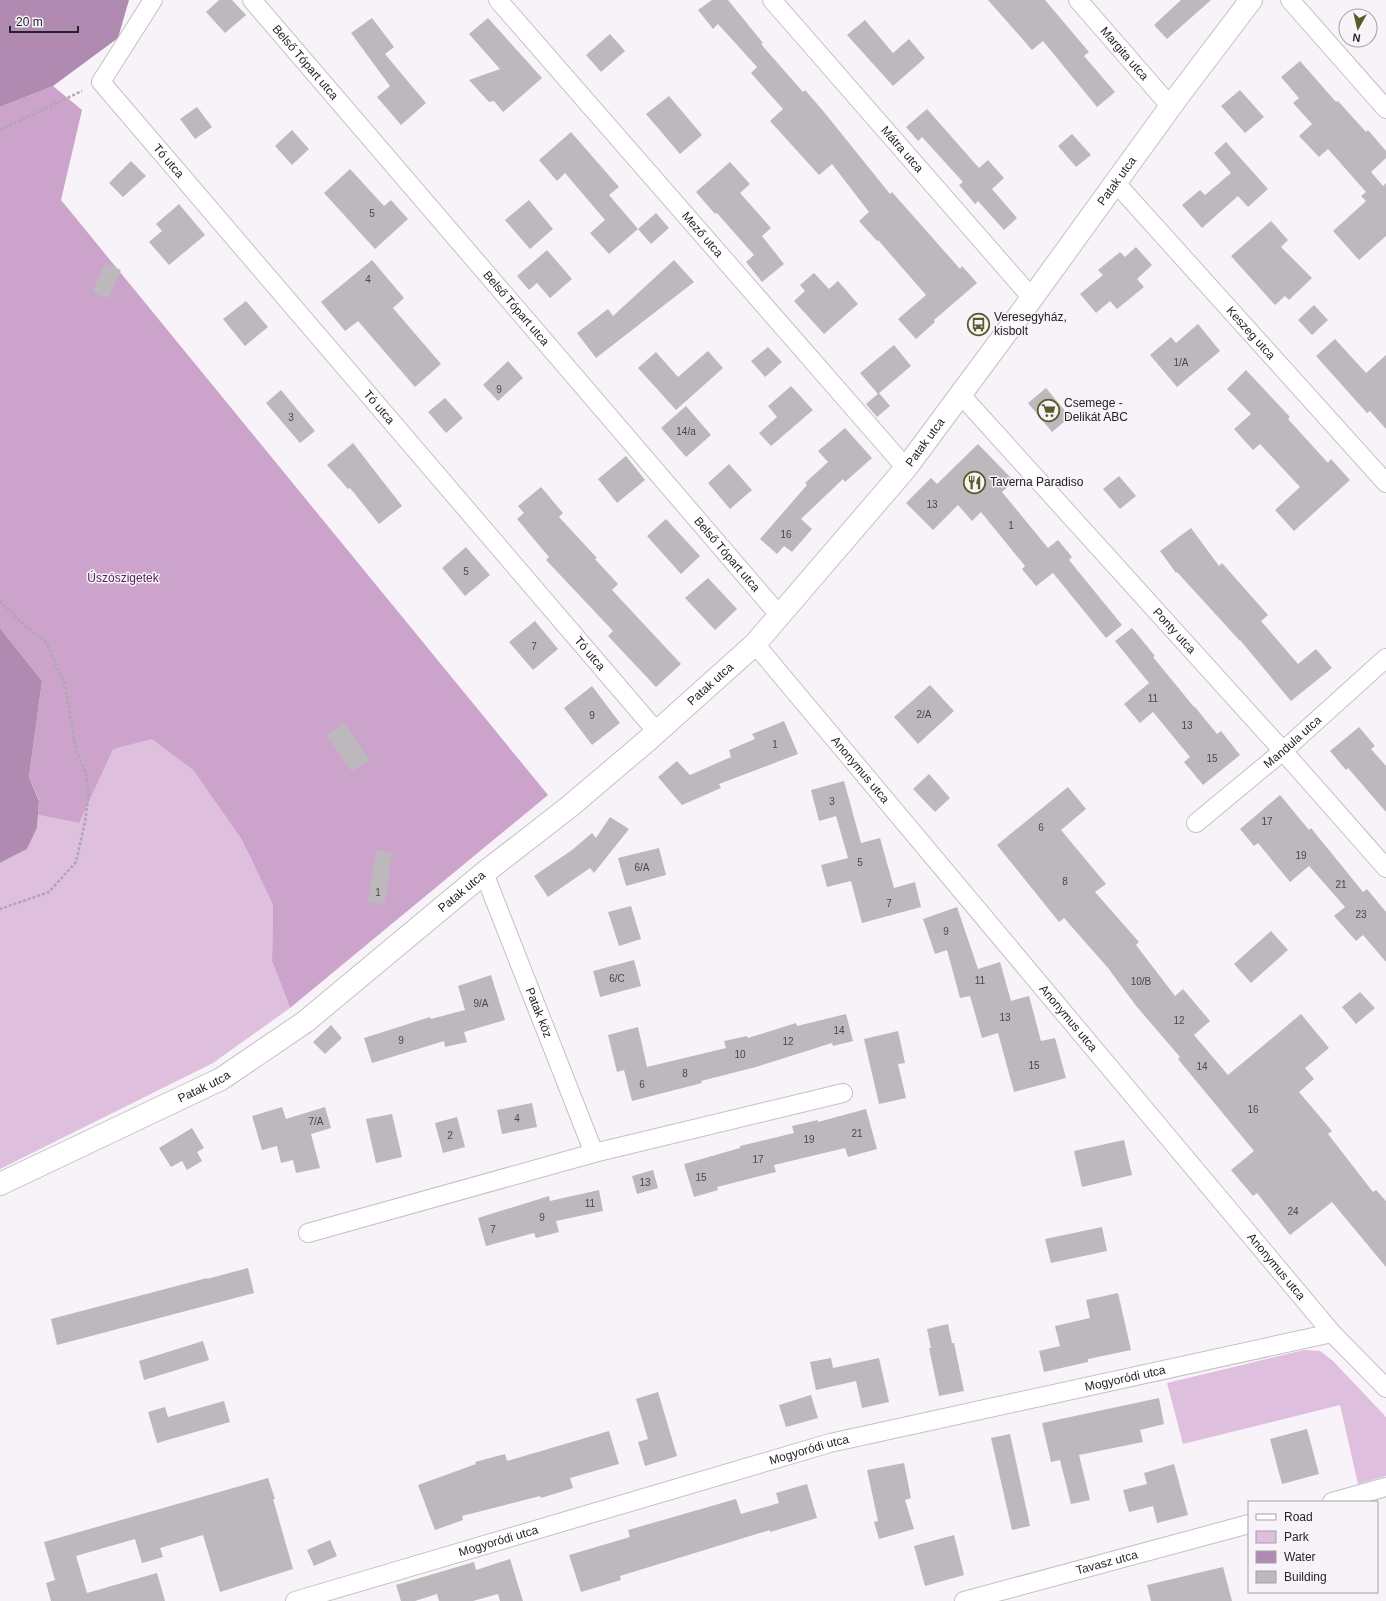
<svg xmlns="http://www.w3.org/2000/svg" width="1386" height="1601" viewBox="0 0 1386 1601" font-family="Helvetica,sans-serif">
  <style>
    .green { fill: #debfde }
    .forest { fill: #cba3cb }
    .water { fill: #b18ab2 }
    .building { fill: #bcb8bc }
    .lines { fill: none; stroke-linecap: round; stroke-linejoin: round }
    .minor-casing { stroke: #c4c0c4; stroke-width: 20 }
    .tertiary-casing { stroke: #c4c0c4; stroke-width: 24 }
    .path { stroke: #aca8ac; stroke-width: 2.5; stroke-dasharray: 3 2; stroke-linecap: butt }
    .minor { stroke: #fff; stroke-width: 18 }
    .tertiary { stroke: #fff; stroke-width: 22 }
    .labels { text-anchor: middle; dominant-baseline: central; stroke-width: 3; stroke-linejoin: round; paint-order: stroke }
    .number-label { font-size: 10px; fill: #4b484b }
    .street-label { font-size: 12px; fill: #252325; stroke: #f8f3f8 }
    .poi-label { font-size: 12px; fill: #252325; stroke: #f8f3f8; text-anchor: start }
    .park-label { font-size: 12px; fill: #562558; stroke: #f8f3f8 }
  </style>
  <rect width="100%" height="100%" fill="#f8f3f8"/>
  <path class="green" d="M67 642 121 747 152 738 193 770 242 840 273 905 272 961 290 1008 213 1063 0 1169V863L27 849 37 828 38 815 79 823Z
    M1304 1350 1320 1351 1333 1361 1386 1417V1476L1358 1484 1340 1405 1183 1444 1167 1383Z"/>
  <path class="forest" d="M53 86 82 110 61 200 548 795 290 1008 272 961 273 905 242 840 193 770 152 739 113 749 79 823 38 815 39 800 29 777 42 681 0 628V107Z"/>
  <path class="water" d="M0 0H129L118 38 53 86 0 107Z
    M0 628 42 681 29 777 39 801 37 828 27 849 0 863Z"/>
  <path class="building" d="M219 0H232L246 15 225 33 206 12Z
    M712 0H728L763 43 761 44 803 92 805 90 824 112 890 194 892 192 960 269 962 266 977 283 934 320 935 322 916 339 898 319 926 295 878 240 877 241 859 221 869 212 832 164 819 175 770 121 783 109 751 73 757 67 718 24 713 29 698 10Z
    M988 0H1045L1089 52 1084 56 1115 92 1097 107 1043 41 1032 50Z
    M1181 0H1211L1167 39 1154 25Z
    M372 18 394 47 385 54 426 103 401 125 377 97 390 86 351 33Z
    M488 18 542 78 503 112 494 101 489 102 469 80 500 69 469 34Z
    M865 20 893 53 909 39 925 58 893 86 847 35Z
    M610 34 625 51 601 72 586 55Z
    M1300 61 1336 102 1338 101 1366 132 1368 130 1386 151V158L1371 172 1383 186 1386 183V236L1359 260 1333 231 1366 201 1361 196 1366 192 1328 149 1319 157 1299 136 1312 124 1293 103 1299 98 1281 77Z
    M1240 90 1264 117 1245 133 1221 106Z
    M669 96 702 135 680 154 646 114Z
    M197 107 212 127 195 139 180 119Z
    M927 109 979 168 988 160 1004 178 992 189 1017 218 1004 230 978 201 975 204 959 185 963 182 922 137 918 141 906 127Z
    M292 130 309 149 292 165 275 146Z
    M571 132 619 187 609 195 638 229 609 254 590 233 605 220 565 173 557 181 539 160Z
    M1072 134 1091 155 1076 167 1058 146Z
    M1226 142 1268 189 1248 207 1238 196 1202 228 1182 205 1200 190 1205 195 1231 173 1214 153Z
    M131 161 146 176 123 197 109 183Z
    M730 162 750 184 740 193 771 228 762 236 784 264 762 282 746 262 754 255 717 213 715 214 696 192Z
    M350 169 384 206 391 200 408 219 375 249 324 193Z
    M529 200 553 229 530 249 505 220Z
    M179 204 205 235 169 265 149 242 162 231 156 224Z
    M656 213 669 228 651 244 638 229Z
    M1271 221 1288 240 1281 247 1312 278 1289 300 1285 296 1275 305 1231 256Z
    M1136 247 1152 265 1137 279 1144 287 1117 309 1110 301 1096 313 1080 294 1103 275 1098 270 1120 252 1125 257Z
    M547 250 572 279 550 298 537 283 529 290 517 276Z
    M372 260 404 298 393 308 441 364 415 387 358 321 345 331 321 302Z
    M674 260 694 282 596 358 577 333 608 309 613 316Z
    M105 263 121 270 108 299 92 292Z
    M814 273 829 289 838 281 858 304 824 334 794 301 805 291 800 285Z
    M246 301 268 327 245 346 223 319Z
    M1314 305 1328 320 1312 335 1298 320Z
    M1198 324 1220 351 1177 387 1150 355 1171 337 1176 343Z
    M1335 339 1366 373 1386 355V429L1370 411 1367 413 1316 356Z
    M894 345 911 366 878 394 860 373Z
    M768 347 782 362 765 377 751 361Z
    M708 351 723 368 676 410 638 368 656 352 678 377Z
    M508 361 523 378 498 401 483 385Z
    M1246 370 1290 417 1288 419 1328 463 1331 459 1350 480 1294 531 1275 510 1300 487 1260 444 1253 450 1234 429 1251 414 1227 389Z
    M791 386 813 410 771 446 759 433 777 417 768 406Z
    M1046 388 1070 417 1052 432 1028 403Z
    M281 390 315 431 300 443 266 403Z
    M879 393 890 406 877 417 866 404Z
    M445 398 463 418 446 433 428 412Z
    M686 406 711 435 686 457 661 428Z
    M845 428 872 458 845 482 843 479 801 519 812 529 792 552 784 546 777 554 760 539 807 485 805 483 828 462 818 451Z
    M353 443 402 506 379 524 350 488 348 489 327 465Z
    M978 444 1014 481 1002 492 1048 548 1058 540 1072 557 1069 560 1122 625 1106 638 1053 573 1036 586 1022 569 1025 566 981 512 972 521 958 505 933 530 906 503 931 478 937 484Z
    M626 456 645 480 617 503 598 479Z
    M729 464 752 490 730 509 708 483Z
    M1119 476 1136 496 1120 509 1103 489Z
    M541 487 563 513 559 517 597 558 595 559 618 584 612 590 681 664 656 687 608 636 613 631 546 560 549 557 517 519 524 513 518 506Z
    M666 519 700 556 681 574 647 536Z
    M1191 528 1219 566 1222 563 1268 615 1261 621 1298 664 1316 649 1332 668 1291 701 1240 640V641L1177 572 1176 573 1160 551Z
    M466 547 490 575 465 596 442 568Z
    M708 578 737 609 715 630 685 598Z
    M535 621 558 649 533 670 509 642Z
    M1132 628 1155 656 1153 657 1194 707H1195L1217 734 1221 731 1240 755 1203 785 1184 762 1190 757 1153 712 1140 723 1124 704 1149 683 1115 641Z
    M930 685 954 711 918 744 894 717Z
    M592 686 620 723 592 745 564 708Z
    M784 721 798 754 719 784 721 788 682 805 658 777 677 761 690 775 731 757 729 750 755 739 752 734Z
    M344 723 370 760 352 772 326 735Z
    M1359 727 1375 746 1371 749 1386 766V812L1348 768 1346 770 1330 751Z
    M929 774 950 798 935 812 913 789Z
    M844 781 861 843 880 838 894 888 915 882 921 907 862 923 851 881 827 887 821 865 848 858 836 816 819 821 811 790Z
    M1068 787 1086 809 1061 830 1106 884 1095 892 1139 942 1136 945 1175 996 1183 989 1210 1021 1194 1035 1228 1075 1301 1014 1329 1048 1305 1068 1314 1079 1299 1092 1332 1131 1328 1134 1373 1192 1376 1190 1386 1201V1267L1332 1202 1290 1235 1257 1193 1253 1196 1231 1170 1254 1151 1178 1059 1180 1057 1137 1007 1108 968 1064 918 1059 922 997 845Z
    M1280 795 1309 830 1311 828 1363 892 1367 889 1386 912V962L1363 935 1356 941 1334 916 1345 907 1309 866 1290 882 1258 843 1254 846 1240 829Z
    M610 817 629 829 594 873 590 868 548 897 534 876 572 850 592 833 596 838Z
    M659 848 666 875 626 886 618 858Z
    M376 850 392 852 385 904 368 902Z
    M631 906 641 939 619 946 608 912Z
    M957 907 978 969 1000 962 1011 1001 1029 996 1041 1041 1055 1038 1066 1078 1014 1092 998 1033 982 1038 970 996 960 998 947 950 935 954 923 919Z
    M1271 931 1288 950 1251 983 1234 964Z
    M634 960 641 986 600 997 593 971Z
    M491 975 505 1020 464 1032 467 1042 445 1047 444 1041 372 1063 364 1038 430 1017 431 1019 465 1010 458 986Z
    M1360 992 1375 1008 1356 1024 1342 1007Z
    M846 1014 853 1041 833 1046 832 1043 756 1067 701 1081 702 1083 632 1101 624 1070 617 1072 608 1035 638 1027 647 1067 726 1048 724 1041 747 1036 748 1038 796 1023 797 1026Z
    M331 1025 342 1038 325 1054 313 1042Z
    M898 1031 905 1063 898 1064 906 1098 879 1104 864 1039Z
    M532 1103 537 1127 502 1134 497 1110Z
    M282 1107 286 1119 325 1107 331 1128 311 1134 320 1168 296 1173 293 1160 281 1163 277 1146 262 1150 252 1116Z
    M866 1109 877 1149 848 1157 845 1148 774 1165 776 1172 717 1187 718 1190 694 1197 684 1164 740 1148V1146L794 1133 792 1126 818 1120V1122Z
    M392 1114 402 1157 376 1163 366 1119Z
    M457 1117 465 1147 443 1153 435 1123Z
    M192 1128 204 1148 197 1152 202 1161 187 1170 182 1161 171 1167 159 1148Z
    M1124 1140 1132 1175 1082 1187 1074 1151Z
    M653 1170 658 1188 637 1194 632 1176Z
    M599 1190 603 1211 556 1221 559 1232 536 1238 534 1233 486 1246 478 1218 549 1196 550 1201Z
    M1102 1227 1107 1251 1051 1263 1045 1239Z
    M248 1268 254 1293 57 1345 51 1319 207 1278V1279Z
    M1118 1293 1131 1350 1088 1359V1362L1044 1372 1039 1351 1060 1346 1055 1326 1090 1318 1086 1300Z
    M948 1324 952 1343H954L964 1391 939 1396 929 1348H931L927 1329Z
    M203 1341 209 1360 144 1380 139 1361Z
    M831 1358 833 1368 879 1358 889 1402 862 1408 856 1381 816 1390 810 1362Z
    M658 1392 677 1456 645 1466 638 1442 648 1439 636 1399Z
    M811 1395 818 1418 786 1427 779 1405Z
    M1159 1398 1164 1424 1140 1430 1143 1442 1079 1455 1090 1500 1071 1504 1060 1460 1051 1462 1042 1423Z
    M224 1401 230 1422 157 1443 148 1412 165 1407 168 1417Z
    M1307 1429 1319 1474 1282 1484 1270 1439Z
    M609 1431 619 1464 570 1478 573 1488 541 1498 540 1496 462 1516 463 1520 435 1530 418 1485 476 1464 475 1462 505 1454 507 1461Z
    M1010 1434 1030 1526 1012 1530 991 1438Z
    M904 1463 911 1498 905 1500 914 1529 879 1539 874 1522 878 1521 867 1470Z
    M1174 1464 1188 1515 1157 1523 1153 1506 1129 1512 1123 1490 1147 1484 1144 1473Z
    M268 1478 275 1499H273L293 1569 220 1592 203 1535 160 1548 163 1557 142 1563 135 1539 76 1556 87 1593 157 1573 165 1601H51L46 1583 55 1580 44 1542Z
    M807 1484 817 1518 770 1532V1530L620 1576 621 1580 581 1592 569 1555 630 1537 628 1530 736 1499 741 1514 779 1503 776 1493Z
    M954 1535 964 1575 925 1586 914 1546Z
    M330 1540 337 1556 314 1566 307 1550Z
    M510 1559 523 1601H500L498 1594 473 1601H439L437 1594 415 1601H401L396 1585 474 1562 476 1570Z
    M1223 1567 1232 1601H1151L1147 1585Z"/>
  <g class="lines">
    <defs>
      <g id="minor">
        <path id="s1" d="M153 0 101 82 657 732"/>
        <path id="s2" d="M252 0 780 616"/>
        <path id="s3" d="M498 0 906 468"/>
        <path id="s4" d="M772 0 1032 298"/>
        <path id="s5" d="M1078 0 1171 107"/>
        <path d="M1290 0 1386 109"/>
        <path id="s6" d="M1115 182 1386 483"/>
        <path id="s7" d="M961 395 1283 751 1386 868"/>
        <path id="s8" d="M755 644 1332 1333 1386 1388"/>
        <path id="s9" d="M1196 823 1283 751 1386 658"/>
        <path id="s10" d="M484 873 594 1153"/>
        <path d="M308 1233 594 1153 843 1093"/>
        <path d="M1332 1502 1386 1487"/>
        <path id="s11" d="M295 1601 830 1443 1332 1333"/>
        <path id="s12" d="M964 1601 1249 1524"/>
      </g>
      <g id="tertiary">
        <path id="s13" d="M0 1184 221 1079 305 1022 484 873 569 807 648 740 755 644 906 468 1032 298 1179 95 1251 0"/>
      </g>
    </defs>
    <use href="#minor" class="minor-casing"/>
    <use href="#tertiary" class="tertiary-casing"/>
    <path class="path" d="M0 130 82 91
      M0 601 23 624 46 642 65 685 76 750 85 771 89 792 85 822 76 862 49 892 0 909"/>
    <use href="#minor" class="minor"/>
    <use href="#tertiary" class="tertiary"/>
  </g>
  <defs>
    <symbol id="bus-ring" viewBox="-11 -11 22 22"><circle r="9.5" fill="#f8f3f8" stroke="#595a27" stroke-width="1.5"/><path d="M-5-6H5V4H4V6H2V4H-2V6H-4V4H-5ZM-3.5-4V0h7V-4ZM-3.5 1.2v1.5H-2V1.2ZM2 1.2v1.5H3.5V1.2Z" fill="#595a27"/></symbol>
    <symbol id="supermarket-ring" viewBox="-11 -11 22 22"><circle r="9.5" fill="#f8f3f8" stroke="#595a27" stroke-width="1.5"/><path d="M-6-5.5h2.5l.6 2H6L4.5 2H-2.5L-4.4-4H-6ZM-1.5 3.2a1.3 1.3 0 1 0 .1 0ZM3 3.2a1.3 1.3 0 1 0 .1 0Z" fill="#595a27"/></symbol>
    <symbol id="restaurant-ring" viewBox="-11 -11 22 22"><circle r="9.5" fill="#f8f3f8" stroke="#595a27" stroke-width="1.5"/><path d="M-5-6h1v4h1v-4h1v4h1v-4h1v5L-1.5 .5V6h-2V.5L-5-1ZM5-6V6H3V1.5H1.5Q1.5-4 5-6Z" fill="#595a27"/></symbol>
  </defs>
  <g fill-rule="evenodd">
    <use href="#bus-ring" x="966" y="312" width="25" height="25"/>
    <use href="#supermarket-ring" x="1036" y="398" width="25" height="25"/>
    <use href="#restaurant-ring" x="962" y="470" width="25" height="25"/>
  </g>
  <g class="labels">
    <g class="number-label">
      <text x="372" y="213">5</text>
      <text x="368" y="279">4</text>
      <text x="1181" y="362">1/A</text>
      <text x="499" y="389">9</text>
      <text x="291" y="417">3</text>
      <text x="686" y="431">14/a</text>
      <text x="932" y="504">13</text>
      <text x="1011" y="525">1</text>
      <text x="786" y="534">16</text>
      <text x="466" y="571">5</text>
      <text x="534" y="646">7</text>
      <text x="1153" y="698">11</text>
      <text x="924" y="714">2/A</text>
      <text x="592" y="715">9</text>
      <text x="1187" y="725">13</text>
      <text x="775" y="744">1</text>
      <text x="1212" y="758">15</text>
      <text x="832" y="801">3</text>
      <text x="1267" y="821">17</text>
      <text x="1041" y="827">6</text>
      <text x="1301" y="855">19</text>
      <text x="860" y="862">5</text>
      <text x="642" y="867">6/A</text>
      <text x="1065" y="881">8</text>
      <text x="1341" y="884">21</text>
      <text x="378" y="892">1</text>
      <text x="889" y="903">7</text>
      <text x="1361" y="914">23</text>
      <text x="946" y="931">9</text>
      <text x="617" y="978">6/C</text>
      <text x="980" y="980">11</text>
      <text x="1141" y="981">10/B</text>
      <text x="481" y="1003">9/A</text>
      <text x="1005" y="1017">13</text>
      <text x="1179" y="1020">12</text>
      <text x="839" y="1030">14</text>
      <text x="401" y="1040">9</text>
      <text x="788" y="1041">12</text>
      <text x="740" y="1054">10</text>
      <text x="1034" y="1065">15</text>
      <text x="1202" y="1066">14</text>
      <text x="685" y="1073">8</text>
      <text x="642" y="1084">6</text>
      <text x="1253" y="1109">16</text>
      <text x="517" y="1118">4</text>
      <text x="316" y="1121">7/A</text>
      <text x="857" y="1133">21</text>
      <text x="450" y="1135">2</text>
      <text x="809" y="1139">19</text>
      <text x="758" y="1159">17</text>
      <text x="701" y="1177">15</text>
      <text x="645" y="1182">13</text>
      <text x="590" y="1203">11</text>
      <text x="1293" y="1211">24</text>
      <text x="542" y="1217">9</text>
      <text x="493" y="1229">7</text>
    </g>
    <g class="street-label">
      <text stroke="none"><textPath href="#s5" startOffset="71">Margita utca</textPath></text>
      <text stroke="none"><textPath href="#s2" startOffset="82">Belső Tópart utca</textPath></text>
      <text stroke="none"><textPath href="#s4" startOffset="198">Mátra utca</textPath></text>
      <text stroke="none"><textPath href="#s1" startOffset="201">Tó utca</textPath></text>
      <text stroke="none"><textPath href="#s13" startOffset="1522">Patak utca</textPath></text>
      <text stroke="none"><textPath href="#s3" startOffset="311">Mező utca</textPath></text>
      <text stroke="none"><textPath href="#s2" startOffset="406">Belső Tópart utca</textPath></text>
      <text stroke="none"><textPath href="#s6" startOffset="203">Keszeg utca</textPath></text>
      <text stroke="none"><textPath href="#s1" startOffset="525">Tó utca</textPath></text>
      <text stroke="none"><textPath href="#s13" startOffset="1198">Patak utca</textPath></text>
      <text stroke="none"><textPath href="#s2" startOffset="730">Belső Tópart utca</textPath></text>
      <text stroke="none"><textPath href="#s7" startOffset="318">Ponty utca</textPath></text>
      <text stroke="none"><textPath href="#s1" startOffset="849">Tó utca</textPath></text>
      <text stroke="none"><textPath href="#s13" startOffset="874">Patak utca</textPath></text>
      <text stroke="none"><textPath href="#s9" startOffset="126">Mandula utca</textPath></text>
      <text stroke="none"><textPath href="#s8" startOffset="164">Anonymus utca</textPath></text>
      <text stroke="none"><textPath href="#s13" startOffset="550">Patak utca</textPath></text>
      <text stroke="none"><textPath href="#s10" startOffset="150">Patak köz</textPath></text>
      <text stroke="none"><textPath href="#s8" startOffset="488">Anonymus utca</textPath></text>
      <text stroke="none"><textPath href="#s13" startOffset="226">Patak utca</textPath></text>
      <text stroke="none"><textPath href="#s8" startOffset="812">Anonymus utca</textPath></text>
      <text stroke="none"><textPath href="#s11" startOffset="860">Mogyoródi utca</textPath></text>
      <text stroke="none"><textPath href="#s11" startOffset="536">Mogyoródi utca</textPath></text>
      <text stroke="none"><textPath href="#s11" startOffset="212">Mogyoródi utca</textPath></text>
      <text stroke="none"><textPath href="#s12" startOffset="148">Tavasz utca</textPath></text>
    </g>
    <g class="poi-label">
      <text x="994" y="317">Veresegyház,<tspan x="994" dy="14">kisbolt</tspan></text>
      <text x="1064" y="403">Csemege -<tspan x="1064" dy="14">Delikát ABC</tspan></text>
      <text x="990" y="482">Taverna Paradiso</text>
    </g>
    <g class="park-label">
      <text x="123" y="578">Úszószigetek</text>
    </g>
  </g>
  <rect x="1248" y="1501" width="130" height="92" fill="#f8f3f8" stroke="#a4a0a4"/>
  <rect x="1256" y="1514" width="20" height="6" fill="#ffffff" stroke="#a4a0a4"/>
  <text x="1284" y="1521" font-size="12" fill="#252325">Road</text>
  <rect x="1256" y="1531" width="20" height="12" fill="#debfde" stroke="#a4a0a4"/>
  <text x="1284" y="1541" font-size="12" fill="#252325">Park</text>
  <rect x="1256" y="1551" width="20" height="12" fill="#b18ab2" stroke="#a4a0a4"/>
  <text x="1284" y="1561" font-size="12" fill="#252325">Water</text>
  <rect x="1256" y="1571" width="20" height="12" fill="#bcb8bc" stroke="#a4a0a4"/>
  <text x="1284" y="1581" font-size="12" fill="#252325">Building</text>
  <g transform="translate(1358 28) rotate(188)"><circle r="19" fill="#f8f3f8" stroke="#a4a0a4"/>
  <path d="M0-3L7 15L0 10L-7 15Z" fill="#595a27"/>
  <text y="-6" font-size="11" font-weight="bold" text-anchor="middle" fill="#252325">N</text>
  </g>
  <path d="M10 26v6h68v-6" fill="none" stroke="#252325" stroke-width="2"/>
  <text x="16" y="26" font-size="12" fill="#252325" stroke="#f8f3f8" stroke-width="3" paint-order="stroke">20 m</text>
</svg>
